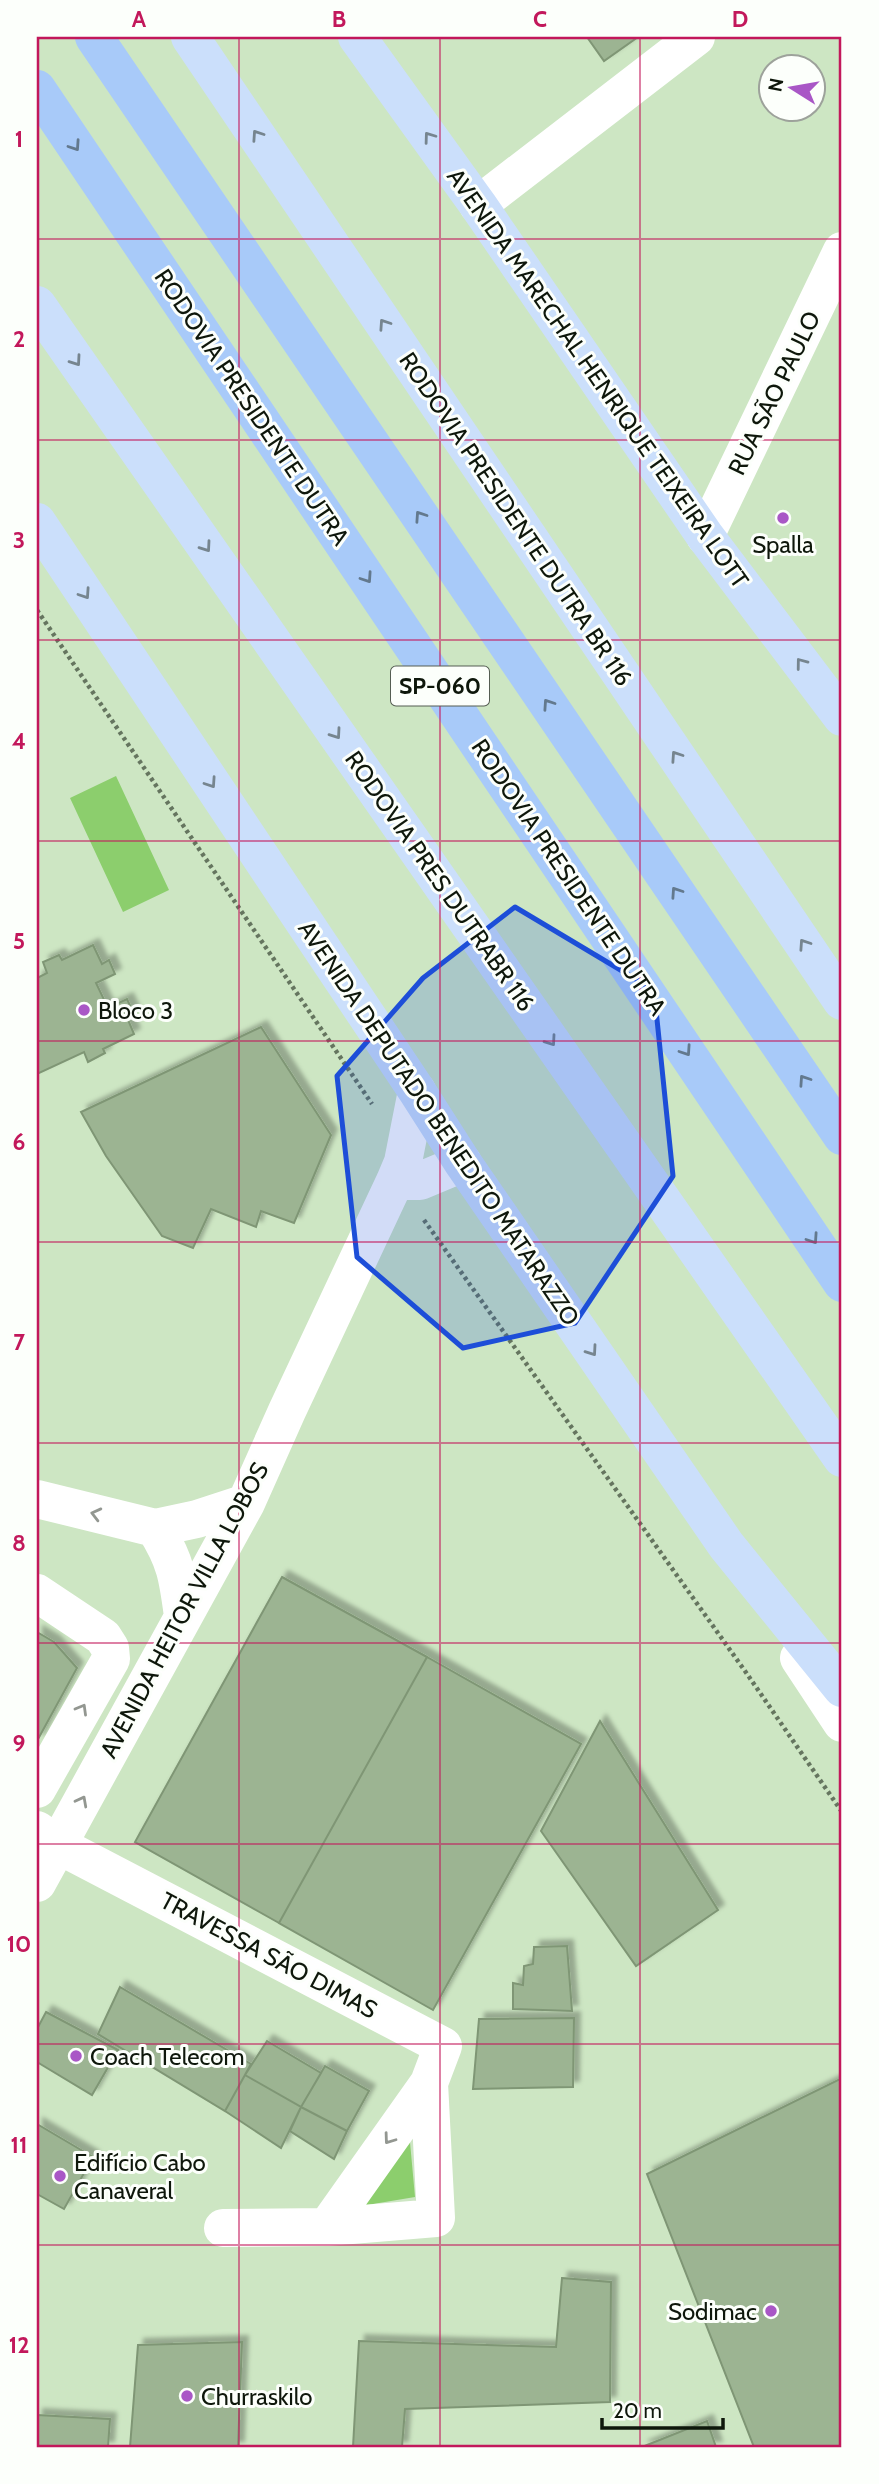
<svg xmlns="http://www.w3.org/2000/svg" width="879" height="2484" viewBox="0 0 879 2484" font-family="Cabin,sans-serif">
  <style>
    .green { fill: #8cce6d }
    .building { fill: #9cb492; stroke: #7f9675; stroke-width: 2; filter: url(#shadow) }
    .lines { fill: none; stroke-linecap: round; stroke-linejoin: round }
    .path { stroke: #65755f; stroke-width: 4.5; stroke-dasharray: 3.5 3.5; stroke-linecap: butt }
    .minor { stroke: #fff; stroke-width: 38 }
    .major { stroke: #cbdffb; stroke-width: 38 }
    .highway { stroke: #a8caf9; stroke-width: 38 }
    .oneway { stroke: #76858f }
    .oneway2 { stroke: #63798e }
    .oneway3 { stroke: #939791 }
    .marked { fill: #1d4ed8; fill-opacity: 0.2; stroke: #1d4ed8; stroke-width: 5; stroke-linejoin: round }
    .grid { fill: none; stroke: #c2185b; stroke-width: 2; stroke-opacity: 0.55 }
    .poi-dot { fill: #a957c6; stroke: #fcfffb; stroke-width: 2.5 }
    .labels { text-anchor: middle; dominant-baseline: central; stroke-width: 6; stroke-linejoin: round; paint-order: stroke }
    .shield { fill: #fcfffb; stroke: #555d53; stroke-width: 2 }
    .shield-label { font-size: 23px; font-weight: bold; fill: #0e170b }
    .street-label { font-size: 24px; fill: #0e170b; stroke: #fcfffb }
    .poi-label { font-size: 24px; fill: #0e170b; stroke: #fcfffb; text-anchor: start }
    .neatline { fill: none; stroke: #c2185b; stroke-width: 2.5 }
    .grid-label { font-size: 23px; text-anchor: middle; font-weight: bold; fill: #c2185b }
  </style>
  <defs>
    <filter id="shadow"><feDropShadow dx="6" dy="-6" stdDeviation="2" flood-color="#0004"/></filter>
  </defs>
  <rect width="100%" height="100%" fill="#cde6c3"/>
  <path class="green" d="M116 776 169 890 123 912 70 798Z
    M409 2131 415 2197 361 2206Z"/>
  <path class="building" d="M587 37H638L604 61Z
    M93 945 102 964 109 960 115 974 96 983 108 1008 127 999 133 1012 126 1015 134 1034 103 1049 105 1053 88 1062 84 1052 37 1074V978L47 973 43 962 59 955 62 960Z
    M261 1027 331 1135 294 1223 261 1211 256 1227 211 1209 193 1248 162 1236 106 1156 81 1112Z
    M282 1577 427 1657 279 1923 135 1842Z
    M37 1632 54 1642 77 1668 37 1741Z
    M427 1657 581 1744 433 2010 279 1923Z
    M600 1721 718 1910 636 1966 541 1831Z
    M567 1946 572 2011 513 2009V1983L523 1985 524 1966 533 1964 534 1947Z
    M120 1987 251 2064 225 2111 98 2034Z
    M46 2012 118 2050 92 2095 37 2062V2029Z
    M574 2018 573 2087 473 2089 479 2019Z
    M267 2041 321 2073 301 2107 245 2075Z
    M325 2066 369 2091 347 2131 301 2107Z
    M245 2075 301 2107 281 2148 225 2111Z
    M842 2078V2447H754L647 2174Z
    M301 2107 347 2131 334 2159 290 2131Z
    M37 2124 93 2157 64 2209 37 2194Z
    M562 2278 611 2282 610 2402 405 2409 402 2447H353L359 2341 556 2347Z
    M242 2342 238 2447H130L138 2345Z
    M37 2415 110 2419 108 2447H37Z
    M707 2421 716 2447H642Z"/>
  <g class="lines">
    <path class="path" d="M37 610 372 1104
      M424 1220 745 1671 842 1812"/>
    <path class="minor" d="M478 205 696 37
      M705 536 842 251
      M395 1181H420L463 1163
      M37 1499 155 1528 197 1519 246 1503
      M155 1528C176 1561 178 1578 183 1616
      M37 1593 103 1637 110 1648 111 1659 37 1789
      M799 1658 842 1723
      M37 1830 58 1845 443 2046 429 2083 327 2227 436 2218 429 2083
      M37 1883 246 1503 287 1411 395 1181 403 1162 417 1091
      M223 2228 327 2227"/>
    <path class="major" d="M190 37 842 1001
      M357 37 478 205 705 536 842 717
      M37 305 842 1458
      M37 522 417 1091 463 1163 726 1545 842 1688"/>
    <path class="highway" d="M94 37 842 1136
      M37 89 842 1283"/>
  </g>
  <defs><path id="oneway-chevron" d="M-2-3.5L2.5 0L-2 3.5" fill="none" stroke-width="1.6" stroke-linecap="round" stroke-linejoin="round" transform="scale(1.75)"/></defs>
  <g class="oneway">
    <use href="#oneway-chevron" transform="translate(257 135) rotate(-124)"/>
    <use href="#oneway-chevron" transform="translate(429 137) rotate(-126)"/>
    <use href="#oneway-chevron" transform="translate(384 324) rotate(-124)"/>
    <use href="#oneway-chevron" transform="translate(76 361) rotate(55)"/>
    <use href="#oneway-chevron" transform="translate(206 547) rotate(55)"/>
    <use href="#oneway-chevron" transform="translate(85 594) rotate(56)"/>
    <use href="#oneway-chevron" transform="translate(801 663) rotate(-127)"/>
    <use href="#oneway-chevron" transform="translate(336 734) rotate(55)"/>
    <use href="#oneway-chevron" transform="translate(676 756) rotate(-124)"/>
    <use href="#oneway-chevron" transform="translate(211 783) rotate(56)"/>
    <use href="#oneway-chevron" transform="translate(804 944) rotate(-124)"/>
    <use href="#oneway-chevron" transform="translate(551 1041) rotate(55)"/>
    <use href="#oneway-chevron" transform="translate(592 1351) rotate(55)"/>
  </g>
  <g class="oneway2">
    <use href="#oneway-chevron" transform="translate(75 146) rotate(56)"/>
    <use href="#oneway-chevron" transform="translate(420 516) rotate(-124)"/>
    <use href="#oneway-chevron" transform="translate(367 578) rotate(56)"/>
    <use href="#oneway-chevron" transform="translate(548 704) rotate(-124)"/>
    <use href="#oneway-chevron" transform="translate(676 892) rotate(-124)"/>
    <use href="#oneway-chevron" transform="translate(686 1051) rotate(56)"/>
    <use href="#oneway-chevron" transform="translate(804 1080) rotate(-124)"/>
    <use href="#oneway-chevron" transform="translate(813 1239) rotate(56)"/>
  </g>
  <g class="oneway3">
    <use href="#oneway-chevron" transform="translate(96 1514) rotate(-166)"/>
    <use href="#oneway-chevron" transform="translate(82 1709) rotate(-60)"/>
    <use href="#oneway-chevron" transform="translate(82 1801) rotate(-62)"/>
    <use href="#oneway-chevron" transform="translate(389 2139) rotate(126)"/>
  </g>
  <path class="marked" d="M515 907 654 990 673 1176 575 1323 463 1348 357 1257 337 1076 423 978Z"/>
  <path class="grid" d="M239 37V2447M440 37V2447M640 37V2447M37 239H842M37 440H842M37 640H842M37 841H842M37 1041H842M37 1242H842M37 1443H842M37 1643H842M37 1844H842M37 2044H842M37 2245H842"/>
  <g class="poi-dot">
    <circle cx="783" cy="518" r="7"/>
    <circle cx="84" cy="1010" r="7"/>
    <circle cx="76" cy="2056" r="7"/>
    <circle cx="60" cy="2176" r="7"/>
    <circle cx="771" cy="2311" r="7"/>
    <circle cx="187" cy="2396" r="7"/>
  </g>
  <g class="labels">
    <rect class="shield" x="391" y="666.5" width="98" height="39" rx="5"/>
    <g class="shield-label">
      <text x="440" y="686">SP-060</text>
    </g>
    <g class="street-label">
      <text transform="translate(598 378) rotate(55)">AVENIDA MARECHAL HENRIQUE TEIXEIRA LOTT</text>
      <text transform="translate(774 393) rotate(-64)">RUA SÃO PAULO</text>
      <text transform="translate(252 407) rotate(56)">RODOVIA PRESIDENTE DUTRA</text>
      <text transform="translate(516 519) rotate(56)">RODOVIA PRESIDENTE DUTRA BR 116</text>
      <text transform="translate(569 877) rotate(56)">RODOVIA PRESIDENTE DUTRA</text>
      <text transform="translate(440 881) rotate(55)">RODOVIA PRES DUTRABR 116</text>
      <text transform="translate(439 1123) rotate(56)">AVENIDA DEPUTADO BENEDITO MATARAZZO</text>
      <text transform="translate(184 1610) rotate(-62)">AVENIDA HEITOR VILLA LOBOS</text>
      <text transform="translate(269 1955) rotate(28)">TRAVESSA SÃO DIMAS</text>
    </g>
    <g class="poi-label">
      <text x="783" y="544" text-anchor="middle">Spalla</text>
      <text x="98" y="1010">Bloco 3</text>
      <text x="90" y="2056">Coach Telecom</text>
      <text x="74" y="2162">Edifício Cabo<tspan x="74" dy="28">Canaveral</tspan></text>
      <text x="757" y="2311" text-anchor="end">Sodimac</text>
      <text x="201" y="2396">Churraskilo</text>
    </g>
  </g>
  <rect width="879" height="2484" fill="none" stroke="#fcfffb" stroke-width="77"/>
  <g transform="translate(792 88) rotate(281)"><circle r="33" fill="#fcfffb" stroke="#9da29b" stroke-width="2"/>
  <path d="M0-5L12 26L0 18L-12 26Z" fill="#a957c6"/>
  <text y="-10" font-size="19" font-weight="bold" text-anchor="middle" fill="#0e170b">N</text>
  </g>
  <path d="M602 2418v10h121v-10" fill="none" stroke="#0e170b" stroke-width="3.5"/>
  <text x="613" y="2418" font-size="21" fill="#0e170b" stroke="#fcfffb" stroke-width="5" paint-order="stroke">20 m</text>
  <rect x="38" y="38" width="802" height="2408" class="neatline"/>
  <g class="grid-label">
    <text x="139" y="27">A</text>
    <text x="339" y="27">B</text>
    <text x="540" y="27">C</text>
    <text x="740" y="27">D</text>
    <text x="19" y="147">1</text>
    <text x="19" y="347">2</text>
    <text x="19" y="548">3</text>
    <text x="19" y="749">4</text>
    <text x="19" y="949">5</text>
    <text x="19" y="1150">6</text>
    <text x="19" y="1350">7</text>
    <text x="19" y="1551">8</text>
    <text x="19" y="1751">9</text>
    <text x="19" y="1952">10</text>
    <text x="19" y="2153">11</text>
    <text x="19" y="2353">12</text>
  </g>
</svg>
